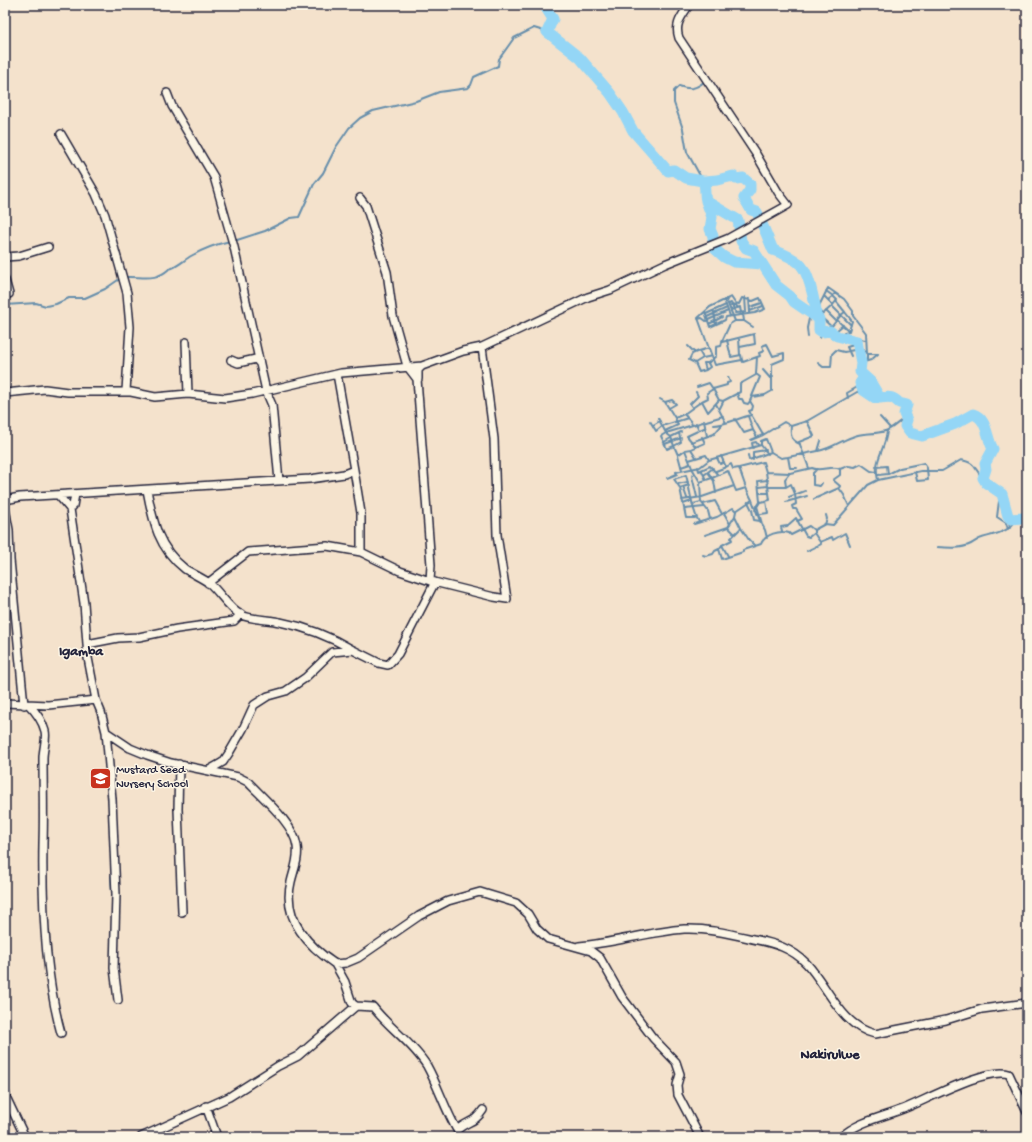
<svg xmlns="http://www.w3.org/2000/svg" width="1032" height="1142" viewBox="0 0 1032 1142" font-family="'Gochi Hand',sans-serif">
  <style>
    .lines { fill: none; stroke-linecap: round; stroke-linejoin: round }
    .stream { stroke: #668eab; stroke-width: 2 }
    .river { stroke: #94d6f6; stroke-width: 11 }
    .minor-casing { stroke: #22223b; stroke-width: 10 }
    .minor { stroke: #fcf5e5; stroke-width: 7 }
    .labels { text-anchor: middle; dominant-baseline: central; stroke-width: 3; stroke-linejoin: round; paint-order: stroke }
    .poi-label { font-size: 12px; fill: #22223b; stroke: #fcf5e5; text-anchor: start }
    .quarter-label { font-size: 14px; font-weight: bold; fill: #22223b; stroke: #fcf5e5 }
  </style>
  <rect width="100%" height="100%" fill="#f4e2cc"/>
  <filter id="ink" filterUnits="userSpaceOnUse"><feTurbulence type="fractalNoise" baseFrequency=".025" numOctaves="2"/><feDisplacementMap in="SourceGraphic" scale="8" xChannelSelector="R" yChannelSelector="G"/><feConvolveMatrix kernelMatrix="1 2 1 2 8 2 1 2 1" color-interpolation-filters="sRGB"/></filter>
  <g filter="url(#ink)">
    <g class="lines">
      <path class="stream" d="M703 181 687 152 683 129 674 103V91L679 86C690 90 696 89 705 81
        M234 241 265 231 291 218 299 217 314 184 323 173 336 147 349 128 360 118 373 111 416 101 439 92 468 88 471 85 474 77 498 66 499 59 514 38 534 28 547 32
        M125 277C143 276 155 282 169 269 176 268 184 260 191 256 203 249 217 244 230 241
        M826 291 833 296 828 300
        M745 297 746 312
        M726 299 735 321H744L753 327
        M749 299 750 313
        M724 300 730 316
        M836 301 845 312 841 315 851 325
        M729 304 731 303 736 313
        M5 305 36 303 46 306 56 304 69 298H85L105 289 121 278
        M833 305 837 300 833 296 835 293
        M731 306 736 305 738 308
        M832 306 841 315 836 321
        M750 307 762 303
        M731 310 740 307 741 313
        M750 311 763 306
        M826 311 836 321 832 326
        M705 312 710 327 725 320 726 317 755 313 765 309 760 298 753 301 742 298 739 304 735 303 731 297 712 306 710 307 698 318 715 365 742 360 743 362 757 357
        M714 312 716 324
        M735 313 746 312
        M706 314 726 305
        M743 314 744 321
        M823 314 833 305 824 296
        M707 317 727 308
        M821 317 836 331 834 333
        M698 319 702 318 706 321 728 311
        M819 319 823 314 817 310 828 288 844 299 853 311V316L866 333 867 354
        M837 320 849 331
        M709 324 722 317
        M842 335 844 332 849 331 852 321 845 312
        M808 337 807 328 810 314
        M841 337 842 335 836 331 843 325
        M739 338 740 355
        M820 338 822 332
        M727 340 731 357 741 355 742 360
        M722 341 730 324 735 321
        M857 341 861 339 865 340
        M688 346 694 352
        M861 347 867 354
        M699 351 692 354 689 360 695 363 703 358 712 356
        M851 356 847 347 857 344
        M703 358 699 351 709 348
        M867 361V354H878
        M695 363 699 372 706 370
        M708 363 710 367 706 370 704 363H708L716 356V347L721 346 722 342 754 334 755 344 740 347
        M818 363 823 367H831L832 354 836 350 844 352 859 349
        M861 363 871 360 878 354
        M763 370 770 378 773 377
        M697 387 709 383 713 389 707 393 708 398 702 401 708 412 719 400 723 401 740 392V384L756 375
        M737 393 739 399H742L744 403 748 404 750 401 753 406 752 410 749 411 763 435 784 422 791 426
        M848 398 847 393 861 385
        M660 399 665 402 675 418
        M719 400 713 389 727 385V383L730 382 728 377
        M750 401 760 377 756 374 757 357 760 356 759 353 764 351 762 346 767 344 773 356 784 353V359L772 364V391L765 395 752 397
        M665 402 672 400 676 404 669 408
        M716 404 726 423
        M692 407 690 404 698 396 696 392
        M719 410 723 402
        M684 414 702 401
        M748 416 753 430
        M880 417 890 428
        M658 418 666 433 661 436 667 449 674 446 678 455
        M735 419 744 433 753 430 757 437
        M650 421 656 431 662 426 688 418
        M704 421 707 436
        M807 421 857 392 863 390
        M696 423 699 430
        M653 425 660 421
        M714 425C725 425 739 418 751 415
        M791 426 807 421 814 436 799 442 809 468
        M791 426C790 436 791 440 800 444
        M665 431 678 425 675 418 684 414 691 422 692 425
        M887 431C885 451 873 459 878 480L921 471H942L961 460C977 463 973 468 983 478
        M666 433 723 416
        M666 433 671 437 674 446 681 442 679 433
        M671 437 681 432
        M751 440 763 435
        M664 442 671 438
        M691 442 714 434 722 425
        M665 444 681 438
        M696 447 687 436 704 428
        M753 448 752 443 756 442 758 445
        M691 449 705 443 702 437
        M685 450 692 468 700 482 701 502 708 511 710 519
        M818 451C831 449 840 441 852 437 862 432 874 435 885 431 893 429 898 421 906 418
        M768 454 761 445V441L766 439 771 452
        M748 455 749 460 771 452 781 458 788 457
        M721 456 726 467 731 464 733 469 739 468
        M717 458 720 464 724 462
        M689 460 706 455 709 460
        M753 460V452L766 450
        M681 467 690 464
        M698 467 699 471 710 466 718 475
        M876 467 887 466 888 474
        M797 468H790L788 457 818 451 821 441
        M682 470 678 455 685 450 691 449 696 457
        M816 470 813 473V485L820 486 822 483
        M702 471 706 480
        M716 471 726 467
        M708 472 712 478 728 471 734 486
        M766 472 790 473 812 468C820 472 831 465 840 469L848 466 855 467 861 464 871 471 876 472
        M695 474 692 476 697 497
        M704 475 713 468
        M878 475 888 474 900 468 924 463 927 468 928 480 917 481 915 472
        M667 478 677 474 676 472 700 467 709 460 761 445
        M674 479 686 475C690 489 692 511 699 522
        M674 479 680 488 686 518H695
        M700 482 712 478 714 481 716 493
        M677 484 688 482
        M683 487 687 498
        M759 487 768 486
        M769 487H786L785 479 789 474
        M786 487 791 484 795 494 796 504 792 506 793 509H796L802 519 797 521
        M680 488 689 485
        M746 488 739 468 763 462 766 472 770 500 760 502 755 510
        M839 488 844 495 849 506
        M759 493H769
        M789 497 805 491
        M1003 497 999 501 997 517 1006 523 1008 529
        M814 499 839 488 840 486 833 480 840 475V469
        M682 500 702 497 734 486 736 491 746 488 752 500
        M748 502 752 510
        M760 502 758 481 768 480
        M786 502 807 496
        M683 504 692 501
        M693 504 701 502
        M703 504 715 501 722 514
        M757 506 762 524
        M685 509 704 507
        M752 510 754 520 760 521 765 530 767 538
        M736 511 752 500 760 521
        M724 513 730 524
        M761 514 768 513 766 501
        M1008 516 1010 528
        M694 524 717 517 733 508 736 511 735 516
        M825 524 827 519 826 515
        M728 527 735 534
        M782 531 781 527 787 526 796 518 806 536 809 537 814 533V530
        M814 533 820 542
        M705 535 728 527 735 516 741 528
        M722 545 728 556
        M937 547C948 548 961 549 971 544 975 542 978 539 982 538 995 534 1011 532 1016 519
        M719 549 722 545 732 540 731 538 741 528 749 540 754 545
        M807 551 821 544 820 542 832 537 833 540 845 533 850 545
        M703 555 706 556 713 554 715 551 719 549 722 559 743 552V550L761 544C765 534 780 530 789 533L791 535 809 526 814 530 825 524 833 525 868 485 878 480
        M111 876 112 893"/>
      <path class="river" d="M544 5 553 19 547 32 580 58 610 93 623 112 633 131 668 171 674 170 686 178 703 181C706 187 704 194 706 201L738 220 741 241 746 248 754 251 776 285 790 296 794 302 819 319V330L822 332 830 331 837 336 857 341 861 363 860 372 870 381 880 398C889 397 893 396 899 403L907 405 904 414 907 420 905 426 910 433 922 436 955 424 973 414C988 419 986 437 993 449L985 464 986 469 983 478 986 483 1002 494 1008 516 1011 519 1023 518 1027 521
        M706 181 717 180 733 176 736 179 743 178 750 184V190L744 198 751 210 757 212 773 250C802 260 806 266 813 296 814 304 818 308 815 317
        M706 201 712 217 710 229 713 236V245L715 249 724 257 734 262 762 264
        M864 377 860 383 863 390 875 398H880"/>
      <defs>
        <path id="minor" d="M167 93 172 106 214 177 234 247 260 364
          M61 134 96 194 105 215 127 293 130 327 126 391
          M360 198 366 206 387 272 393 316 407 366 417 379 431 565 430 581 494 597 507 599 497 535 494 439 482 347
          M5 257 19 256 48 247
          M5 280 9 294
          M186 342 188 394 225 398 252 394 341 373 422 366
          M231 360 238 363 256 359 260 364 266 391 272 405 279 481
          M337 374 354 470
          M418 379V370L422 366 463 351 482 347 588 297 610 290 665 264 727 239 788 205 778 192 756 154 679 38C674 24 682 16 689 5
          M5 393 45 389 68 392H131L155 397 188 394
          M147 490C153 522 158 548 185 569 193 574 202 578 209 583 220 592 228 608 241 615 253 620 268 619 280 622 306 627 331 637 353 650
          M59 496 70 509 84 603 88 658 96 700
          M5 500 20 497 85 493 310 479 344 474 354 470 361 513V552
          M5 508 9 530 10 560 24 705
          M70 509 73 506 75 494
          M208 583 248 552 327 546 361 552 400 571 430 581
          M87 644 118 638 139 637 177 629 234 621 241 614
          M5 703 48 705 96 700 101 712 106 732 130 748 147 755 171 763 238 777 248 782C263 798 294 824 297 846 299 859 294 869 291 882 282 918 307 945 335 964L346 963 358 958 419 916 448 901 480 892 516 903 528 914 537 929 548 939 591 951 600 958 622 997 653 1038 676 1062 680 1074 677 1085 678 1095 700 1137
          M29 705C37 713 42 720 45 731 47 739 43 749 43 758 43 786 44 814 43 843 42 903 45 975 61 1033
          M106 732 112 799 116 894 114 968 118 1000
          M179 764 178 809 182 912
          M209 770 223 762 229 753 243 729 254 705 268 696 286 691 305 678 332 652 353 650 379 663 388 665 398 654 435 582
          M579 946C614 943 648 932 684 929 707 928 731 934 753 939 774 943 792 948 807 964 829 988 841 1026 875 1034L946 1020 982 1009 1027 1003
          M335 964 345 982 352 1003 356 1006 373 1007C389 1028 413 1043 427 1066 438 1086 445 1109 457 1130 468 1120 474 1124 483 1110
          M5 1091 6 1097 25 1137
          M206 1106 217 1137
          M141 1137 229 1097 278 1066 298 1056 356 1006
          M841 1137C860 1120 885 1117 908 1107 930 1098 987 1067 1009 1074L1027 1112"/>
      </defs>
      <use href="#minor" class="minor-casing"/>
      <use href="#minor" class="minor"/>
    </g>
  </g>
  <defs>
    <symbol id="school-square" viewBox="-11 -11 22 22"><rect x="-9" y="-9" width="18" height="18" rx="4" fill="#c8321e" stroke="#fcf5e5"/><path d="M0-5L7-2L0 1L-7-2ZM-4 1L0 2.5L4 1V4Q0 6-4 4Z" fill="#fff"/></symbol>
  </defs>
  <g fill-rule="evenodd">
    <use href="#school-square" x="88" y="766" width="25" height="25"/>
  </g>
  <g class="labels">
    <g class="poi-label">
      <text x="116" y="771">Mustard Seed<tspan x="116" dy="14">Nursery School</tspan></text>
    </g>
    <g class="quarter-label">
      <text x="81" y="652">Igamba</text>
      <text x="830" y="1055">Nakirulwe</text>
    </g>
  </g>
  <rect width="1032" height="1142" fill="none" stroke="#fcf5e5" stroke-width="20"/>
  <rect x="10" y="10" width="1012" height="1122" fill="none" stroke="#22223b" stroke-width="1.5" filter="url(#ink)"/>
</svg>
